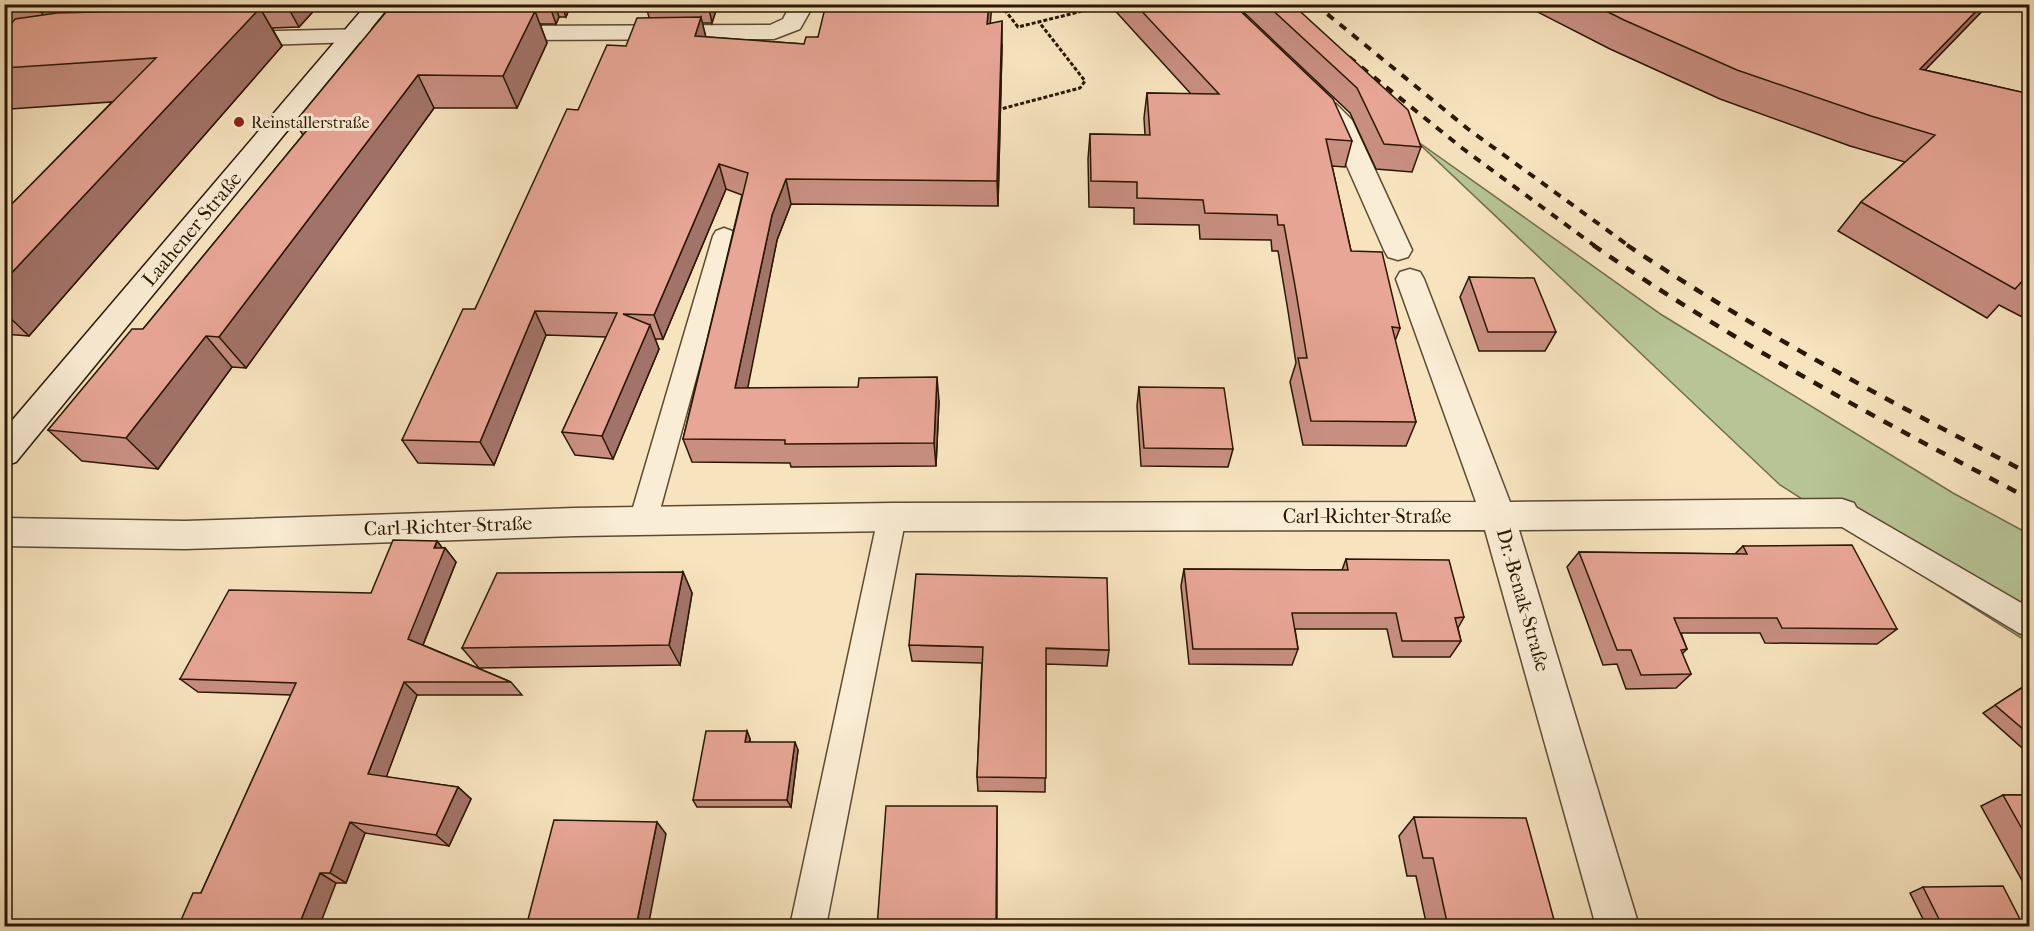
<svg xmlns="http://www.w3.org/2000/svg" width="2034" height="931" viewBox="0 0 2034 931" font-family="'IM FELL French Canon',serif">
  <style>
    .green { fill: #b7c596; stroke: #706e4c; stroke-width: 1.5 }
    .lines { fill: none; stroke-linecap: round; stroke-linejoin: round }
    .lane-casing { stroke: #5c4a30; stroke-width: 3 }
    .street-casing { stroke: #5c4a30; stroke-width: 3 }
    .secondary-casing { stroke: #291701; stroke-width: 3 }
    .path { stroke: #291701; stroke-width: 3; stroke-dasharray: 4 2; stroke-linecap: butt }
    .lane { fill: #faedd5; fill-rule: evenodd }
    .street { fill: #faedd5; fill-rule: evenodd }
    .secondary { fill: #faedd5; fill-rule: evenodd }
    .rail-far1 { stroke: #291701; stroke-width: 4; stroke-dasharray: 8 8; stroke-linecap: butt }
    .rail { stroke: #291701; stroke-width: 4.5; stroke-dasharray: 10 10; stroke-linecap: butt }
    .wall { fill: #c88f81; stroke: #291701; stroke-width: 1.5 }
    .shaded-wall { fill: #a27469; stroke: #291701; stroke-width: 1.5 }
    .building { fill: #e8a696; stroke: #291701; stroke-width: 1.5 }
    .poi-dot { fill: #8f2418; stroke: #faedd5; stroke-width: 2 }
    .labels { text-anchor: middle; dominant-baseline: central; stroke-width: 6; stroke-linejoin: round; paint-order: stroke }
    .far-poi-label { font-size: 16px; fill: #291701; stroke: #faedd5; text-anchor: start }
    .street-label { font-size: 20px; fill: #291701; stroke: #faedd5 }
  </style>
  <rect width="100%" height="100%" fill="#f7e4bf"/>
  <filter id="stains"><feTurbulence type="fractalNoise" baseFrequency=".00333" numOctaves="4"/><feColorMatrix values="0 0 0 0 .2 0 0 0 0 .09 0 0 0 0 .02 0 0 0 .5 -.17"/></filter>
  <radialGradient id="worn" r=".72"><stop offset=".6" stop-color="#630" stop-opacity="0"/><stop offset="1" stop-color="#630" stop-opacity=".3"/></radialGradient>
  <path class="green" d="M1414 139 1662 315 1953 493 2029 534V643L1780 485Z"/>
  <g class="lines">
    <defs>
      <path id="lane" d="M724 228 732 231 735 236 657 521 653 529 643 533 633 529 629 521 713 236 716 231Z
        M1842 502 1852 505 2030 608V637L2019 633 1832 521 1828 513 1832 505Z
        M892 505 902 509 906 517 826 926H790L878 517 882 509Z"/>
      <path id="street" d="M791 4H814L800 29 774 39 500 40 492 38 488 33 492 28 500 26 770 25 783 19Z
        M412 28 420 30 424 35 420 40 233 46 225 44 221 39 225 34 233 32Z
        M1327 101 1336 104 1352 120 1412 250 1408 257 1398 260 1388 257 1384 250 1328 123 1315 109 1318 104Z
        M1410 269 1420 272 1424 279 1510 502 1842 499 1854 503 1859 513 1854 523 1842 527 1519 530 1639 926H1596L1485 530 892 531 575 536 185 549 4 546V518L185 521 575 508 892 503 1476 502 1396 279 1400 272Z"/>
      <path id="secondary" d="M367 4H391L16 462 4 466V430Z"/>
    </defs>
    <use href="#lane" class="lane-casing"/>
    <use href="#street" class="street-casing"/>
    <use href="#secondary" class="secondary-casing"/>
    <path class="path" d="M1005 4 1004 9 1018 27 1099 7
      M997 110 1080 88 1085 81 1039 22"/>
    <use href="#lane" class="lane"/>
    <use href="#street" class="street"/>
    <use href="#secondary" class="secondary"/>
    <path class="rail-far1" d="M1315 4 1468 129 1629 246
      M1349 57 1462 148 1595 246"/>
    <path class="rail" d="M1593 245C1731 341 1881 421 2030 499
      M1627 245C1756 331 1892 403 2030 474"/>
  </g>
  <path class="wall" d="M4 4H320L299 27 272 28 282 46 29 336 4 334V212L112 102 10 109 4 103V33L8 29H4Z
    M407 4H571L566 17H559L556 24H540L547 43 517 108H434L246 368 232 367 158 469 82 461 48 430 143 329 303 135 295 122 410 12Z
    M645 4H718L712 23H702L706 37 804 44 818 37 990 23 1002 45 998 206 791 204 777 240 747 388 939 401 936 466 791 467 790 463 692 462 683 439 742 195 726 189 663 339H655L659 349 613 459 575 455 562 432 606 337 546 335 494 465 418 463 402 440 475 309 578 110 626 46 649 17Z
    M1109 4H1233L1352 141 1345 167 1332 166 1351 251 1400 328 1395 341 1416 422 1406 446 1303 445 1290 382 1296 363 1288 311 1278 251H1272L1271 240 1200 239 1199 225 1134 224V208L1089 207 1088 159 1090 134 1145 135 1144 118 1147 93 1191 94Z
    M1235 4H1292L1421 147 1412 172 1376 169 1350 113Z
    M1522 4H1989L1925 70 2030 94V321L1999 305 1987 318 1838 231 1861 202 1905 162 1850 146 1720 99 1610 49Z
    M1469 277 1556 332 1545 351H1479L1460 297Z
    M1139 387 1233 449 1228 467 1141 466 1137 406Z
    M437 541 442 548H445L456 562 423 645 511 682 522 695H417L386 777 458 787 471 799 449 846 365 833 346 883H336L201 893 291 695 198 692 180 679 371 593Z
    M1743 546 1897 629 1877 644 1765 643 1760 633H1681L1687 649 1682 654 1691 674 1676 688 1626 689 1617 664 1603 665 1567 567 1579 552 1735 554Z
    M1346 559 1464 617 1458 628 1461 641 1450 657H1393L1387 629H1295L1298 649 1292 665 1189 664 1181 586 1184 569 1342 570Z
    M683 572 692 593 680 665 479 668 462 648Z
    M909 645 1109 650 1107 666 1046 664 1045 792 978 791 977 777 982 663 912 661Z
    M2029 683H2030V755L1983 713Z
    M747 731 750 739V742L798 750 791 807H697L693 800Z
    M2003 795H2030V895L1981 806Z
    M1414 817 1556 927H1427L1416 876H1407L1399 836Z
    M1923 887 2024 927H1927L1910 893Z"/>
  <path class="shaded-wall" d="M286 4H320L299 27Z
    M549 4H555L559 17 556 24Z
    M561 4H571L566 17Z
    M708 4H718L712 23Z
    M989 4H992L988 49 987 24Z
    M1983 4H1989L1898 98 1920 69Z
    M67 8 86 34 60 37 41 12Z
    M260 8 282 46 29 336 4 312V281Z
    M535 11 547 43 517 108 503 76Z
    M701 17 707 42 695 36Z
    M1002 21V45L998 206 997 181Z
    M418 75 434 108 246 368 219 337Z
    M719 164 726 189 663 339 654 315Z
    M786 179 791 204 777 240 743 412 735 388 772 215Z
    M535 311 546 335 494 465 480 442Z
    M650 325 659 349 613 459 602 436Z
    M206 336 232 367 158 469 126 438Z
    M937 377 939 401 936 466 934 443Z
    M437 541 444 550 445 548 456 562 420 652 408 639Z
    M683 572 692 593 680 665 669 645Z
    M404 682 417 695 383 786 368 774Z
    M747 731 750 739 748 750 745 742Z
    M795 742 798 750 791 807 787 800Z
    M458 787 471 799 449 846 436 835Z
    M997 806V927H996Z
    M350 822 365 833 346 883 330 873Z
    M657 822 666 834 648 927H636Z
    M320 873 336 883 319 927H298Z"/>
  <path class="building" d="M46 4H195L67 8 41 12Z
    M826 4H989L987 24 1002 21 997 181 786 179 772 215 735 388 858 387 859 378 937 377 934 443 785 444V440L683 439 748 173 719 164 654 315 623 314 650 325 602 436 562 432 617 313 535 311 480 442 402 440 463 309H475L567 109 578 110 607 45 626 46 637 18 701 17 695 36 804 44 806 37H818Z
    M1135 4H1233L1333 99 1352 141 1326 139 1351 251 1382 252 1400 328 1392 327 1416 422 1311 421 1298 358H1307L1295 286 1284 225H1278L1277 215 1205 213 1203 200 1137 198V182L1091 181 1090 134 1150 135 1147 93 1219 94Z
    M1266 4H1292L1408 110 1421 147 1384 144 1357 88Z
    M1592 4H1983L1920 69 2030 94V277L2027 276 2015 289 1861 202 1935 135 1871 116 1737 70 1624 20Z
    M260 8 4 281V212L156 58 4 68V33L15 19 57 13Z
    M535 11 503 76 418 75 219 337 206 336 126 438 48 430 132 329H143L312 124 295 122 386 12Z
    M1469 277 1534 278 1556 332H1488Z
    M1139 387 1224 388 1233 449 1144 448Z
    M393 540 437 541 434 548H445L408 639 511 682H404L368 774 458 787 436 835 350 822 330 873H320L298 927H178L193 893H201L296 683 180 679 229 590 371 593Z
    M1852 545 1897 629 1782 628 1777 618H1674L1687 649 1681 650 1691 674 1641 675 1631 650H1617L1579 552 1747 554 1743 546Z
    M1346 559 1449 560 1464 617 1455 618 1461 641H1402L1396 613H1292L1298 649H1193L1184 569 1348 570Z
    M683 572 669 645 462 648 497 573Z
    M916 574 1107 578 1109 650 1046 648V778L977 777 983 647 909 645Z
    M2029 683H2030V735L1995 705Z
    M706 731H747L745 742H795L787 800H693Z
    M2003 795H2030V843Z
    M886 806H997L996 927H877Z
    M1414 817 1526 818 1556 927H1448L1433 858H1423Z
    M554 820 657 822 636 927H526Z
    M2003 886 2024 927H1943L1923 887Z"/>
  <circle class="poi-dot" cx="239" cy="122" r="6"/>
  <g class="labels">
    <g class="far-poi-label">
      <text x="251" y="122">Reinstallerstraße</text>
    </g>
    <g class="street-label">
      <text transform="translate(192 229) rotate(-50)">Laahener Straße</text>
      <text x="1367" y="516">Carl-Richter-Straße</text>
      <text transform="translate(448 526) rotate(-2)">Carl-Richter-Straße</text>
      <text transform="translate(1523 600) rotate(74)">Dr.-Benak-Straße</text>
    </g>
  </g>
  <rect width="2034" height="931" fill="none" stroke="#f7e4bf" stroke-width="24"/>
  <rect x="6" y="6" width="2022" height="919" fill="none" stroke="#291701" stroke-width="3"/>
  <rect x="12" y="12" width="2010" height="907" fill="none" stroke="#291701" stroke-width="1.5"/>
  <rect width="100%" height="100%" filter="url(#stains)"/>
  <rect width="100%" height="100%" fill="url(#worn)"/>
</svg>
